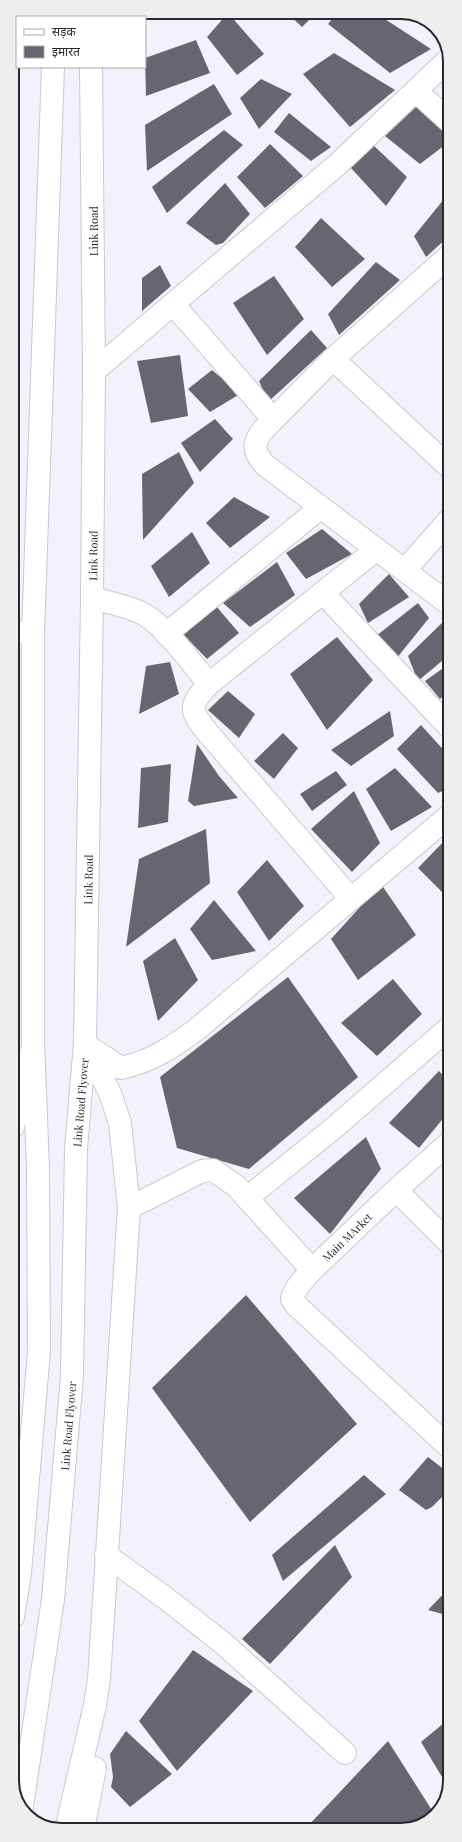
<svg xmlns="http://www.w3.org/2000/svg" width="462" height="1842" viewBox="0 0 462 1842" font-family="'Playfair Display','Noto Sans Devanagari',serif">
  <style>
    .building { fill: #686570 }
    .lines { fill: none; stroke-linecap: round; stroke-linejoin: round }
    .minor-casing { stroke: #cbc7d3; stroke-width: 24 }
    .major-casing { stroke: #cbc7d3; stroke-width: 24 }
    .minor { stroke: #fff; stroke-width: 22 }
    .major { stroke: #fff; stroke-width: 22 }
    .labels { text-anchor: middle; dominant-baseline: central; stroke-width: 4; stroke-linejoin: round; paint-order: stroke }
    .street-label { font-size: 11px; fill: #29282c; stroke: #fff }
    .rim { fill: none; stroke: #29282c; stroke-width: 2 }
  </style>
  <rect width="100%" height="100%" fill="#f4f0fc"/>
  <path class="building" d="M139 12H150L145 17H138Z
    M286 12H317L302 27Z
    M338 12H374L431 49 390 73 328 24Z
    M228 13 264 54 237 75 207 37Z
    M196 40 210 73 146 96 145 58Z
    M334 53 395 90 350 127 303 74Z
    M261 79 292 94 259 129 240 98Z
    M449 81V102L442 93Z
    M214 84 232 114 147 171 145 125Z
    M417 106 449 137V142L420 164 385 136Z
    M289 113 331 147 311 161 274 132Z
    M224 130 243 145 167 213 152 187Z
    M270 144 303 176 265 208 237 177Z
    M372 144 407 177 386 206 350 167Z
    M225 183 250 214 223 243 216 245 186 223Z
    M449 193V236L426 257 414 236Z
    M321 218 365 259 332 287 295 247Z
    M376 262 400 280 339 335 328 314Z
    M160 265 171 286 142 311V278Z
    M274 276 304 319 267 355 233 303Z
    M311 330 327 348 268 402 259 381Z
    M180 355 188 416 151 423 137 361Z
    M212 370 240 394 210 412 188 389Z
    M215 419 233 439 200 472 181 443Z
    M179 452 194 483 143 540 142 474Z
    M234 497 270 517 230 548 206 523Z
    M322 529 352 554 306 579 286 553Z
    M192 532 210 563 169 597 151 566Z
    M277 562 295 595 250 627 223 603Z
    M389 574 409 597 368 623 359 604Z
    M418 603 429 618 396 659 376 636Z
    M216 606 239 633 207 659 183 634Z
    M444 621 449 626V655L418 681 408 656Z
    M337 637 373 680 327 730 290 674Z
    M170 662 179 694 139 714 146 666Z
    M449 664V691L440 699 425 681Z
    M228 691 255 714 239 738 208 710Z
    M390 711 394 736 351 766 331 750Z
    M421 725 449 756V788L438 793 397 749Z
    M283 733 298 748 274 779 254 761Z
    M197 744 219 776 238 798 194 806 188 801Z
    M171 764 168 822 138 828 141 768Z
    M395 768 432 807 391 831 366 789Z
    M336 771 347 785 312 811 300 794Z
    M354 791 380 843 352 872 311 829Z
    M206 829 210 883 126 947 139 859Z
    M448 837 450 839V900L418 868Z
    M267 860 304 906 269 941 237 892Z
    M381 884 416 935 358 980 331 939Z
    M214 900 256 951 212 960 190 929Z
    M175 938 198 980 158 1021 143 961Z
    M288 977 358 1077 249 1169 177 1148 160 1077Z
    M393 979 422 1014 377 1056 341 1023Z
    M439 1071 450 1083V1110L419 1148 389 1123Z
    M366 1137 381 1169 330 1234 294 1198Z
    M246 1295 357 1424 250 1522 152 1388Z
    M428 1457 450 1474V1489L432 1507 426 1510 399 1490Z
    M364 1475 386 1494 283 1581 272 1555Z
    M335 1545 352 1577 270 1664 242 1639Z
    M450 1587V1616L428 1610Z
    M193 1650 253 1691 177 1771 139 1721Z
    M450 1718V1781L448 1787 421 1742Z
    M126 1731 172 1774 130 1807 111 1787 113 1777 110 1754Z
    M388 1741 435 1815 410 1829H305Z"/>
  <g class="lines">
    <defs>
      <path id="minor" d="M416 91 449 121
        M449 256 333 359 264 429C252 443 253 452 265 465L449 604
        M173 304 273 419
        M333 359 449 467
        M94 371 338 164 449 59
        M405 570 449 520
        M323 593 449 727
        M92 598C107 602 122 605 137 611 162 620 191 663 209 684
        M12 632 33 633
        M166 634 320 508
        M351 899 208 733C190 711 188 706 209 684L377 549
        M86 1045 121 1068C152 1061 171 1048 196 1030L449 816
        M13 1127 31 1052
        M450 1142 396 1190 312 1270C304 1279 295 1287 292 1299L296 1305 450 1448
        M396 1190 450 1244
        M247 1198 335 1127 450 1027
        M129 1208 202 1171 213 1170 236 1186 312 1270
        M106 1555 168 1600 224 1644 345 1753
        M66 1830 95 1705 99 1679 129 1208 120 1123 110 1093 85 1043
        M83 1830 95 1768"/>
      <g id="major">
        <path d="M91 12V17"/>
        <path d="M54 17V15"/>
        <path d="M13 1617 20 1573 39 1351 38 1169 33 1042V633L53 67"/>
        <path id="s1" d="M22 1806 53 1599 72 1375 76 1149 85 1043 92 598 94 371 91 67"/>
      </g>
    </defs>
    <use href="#minor" class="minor-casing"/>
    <use href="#major" class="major-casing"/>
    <use href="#minor" class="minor"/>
    <use href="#major" class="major"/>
  </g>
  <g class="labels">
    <g class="street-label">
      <text transform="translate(93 231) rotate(-90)">Link Road</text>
      <text stroke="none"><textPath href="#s1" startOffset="1254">Link Road</textPath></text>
      <text stroke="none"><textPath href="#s1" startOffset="930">Link Road</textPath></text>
      <text stroke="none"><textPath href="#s1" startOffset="707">Link Road Flyover</textPath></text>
      <text transform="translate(347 1237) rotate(-44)">Main MArket</text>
      <text stroke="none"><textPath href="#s1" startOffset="383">Link Road Flyover</textPath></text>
    </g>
  </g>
  <path d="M0 0H462V1842H0ZM61 19H401A42 42 0 0 1 443 61V1781A42 42 0 0 1 401 1823H61A42 42 0 0 1 19 1781V61A42 42 0 0 1 61 19Z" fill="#eee" fill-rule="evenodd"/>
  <path class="rim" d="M61 19H401A42 42 0 0 1 443 61V1781A42 42 0 0 1 401 1823H61A42 42 0 0 1 19 1781V61A42 42 0 0 1 61 19Z"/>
  <rect x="16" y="16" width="130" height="52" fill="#ffffff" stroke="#a9a9ab"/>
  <rect x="24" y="29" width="20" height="6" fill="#ffffff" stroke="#a9a9ab"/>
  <text x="52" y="36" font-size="12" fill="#29282c">सड़क</text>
  <rect x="24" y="46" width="20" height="12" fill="#686570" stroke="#a9a9ab"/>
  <text x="52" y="56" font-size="12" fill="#29282c">इमारत</text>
</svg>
